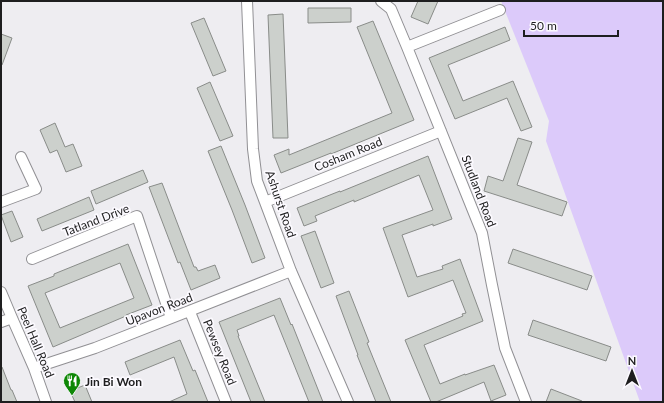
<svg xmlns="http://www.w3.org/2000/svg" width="664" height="403" viewBox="0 0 664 403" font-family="Lato,sans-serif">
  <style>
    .green { fill: #dccafa }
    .building { fill: #ccd0cc; stroke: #898c89; fill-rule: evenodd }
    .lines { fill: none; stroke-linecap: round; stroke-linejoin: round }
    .minor-casing { stroke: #919094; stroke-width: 12 }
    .minor { stroke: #fff; stroke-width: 10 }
    .labels { text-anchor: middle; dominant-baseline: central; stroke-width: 3.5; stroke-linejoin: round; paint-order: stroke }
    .street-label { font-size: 12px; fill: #1e1e1f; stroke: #fcfaff }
    .poi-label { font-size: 12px; font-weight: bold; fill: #1e1e1f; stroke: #fcfaff; text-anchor: start }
  </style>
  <rect width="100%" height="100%" fill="#eeedf1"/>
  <path class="green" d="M501 1H663V402H640L546 141 549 121Z"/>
  <path class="building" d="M418 1H438L428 24 411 17Z
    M308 8H351V22L308 23Z
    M283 14 288 138H273L268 15Z
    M204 18 226 71 213 76 191 23Z
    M373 21 414 120 331 154V153L281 173 274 155 289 149V155L392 113 357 27Z
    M505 27 510 40 448 65 463 101 513 81 532 127 521 131 507 98 455 119 429 58Z
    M1 34 12 38 2 65H1Z
    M210 82 233 136 220 141 197 88Z
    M55 123 65 147 73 144 82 166 66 172 57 150 50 153 40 130Z
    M518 138 532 142 517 185 567 202 562 216 484 191 488 176 503 181Z
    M221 146 245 205 265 258 252 263 232 210 208 151Z
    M428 156 452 219 433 226V224L402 235 417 277 443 269 442 266 460 259 483 321 424 345 440 384 465 374V375L494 365 506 395 491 401 484 382 436 402H431L405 340 463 316 462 314 466 313 453 280 408 297 383 228 433 210 419 175 354 202V200L315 216 317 221 304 226 297 208 340 191V192Z
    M143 170 148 182 96 204 91 191Z
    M162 183 194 267H196L198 271 215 265 220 278 191 290 180 262 178 263 149 187Z
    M89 197 94 210 42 231 37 219Z
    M12 211 23 237 11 242 1 215Z
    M315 231 334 283 321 288 301 236Z
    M128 244 152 305 126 315V316L53 347 28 286 54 276V274ZM120 263 134 298 60 328 45 293Z
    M513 249 592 276 587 290 508 263Z
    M349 291 369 342 367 343 391 402H376L357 355H358L336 296Z
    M280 298 291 325 292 324 323 402H309L274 315 237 330 239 336H238L265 402H251L219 322Z
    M533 320 611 347 606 361 528 335Z
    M180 340 193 371 195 370 208 402H169L187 394 174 357 130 375 125 362Z
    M1 367H2L11 390H12L17 402H1Z
    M85 385 92 402H75L70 391Z
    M551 389 582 401V402H546Z"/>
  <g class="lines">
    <defs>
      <path id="minor" d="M247 1 253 149 257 181 265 202 291 271 348 402
        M381 1 391 9 407 47 482 233 492 285 505 348 526 402
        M407 47 500 10
        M1 202 36 189 21 157
        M265 202 441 131
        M32 259 137 216 171 318
        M1 292 12 318 34 368 46 402
        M190 312 226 402
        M1 322 12 318
        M34 368 95 348 291 271"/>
    </defs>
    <use href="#minor" class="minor-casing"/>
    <use href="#minor" class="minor"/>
  </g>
  <defs>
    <symbol id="restaurant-pin" viewBox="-11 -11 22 30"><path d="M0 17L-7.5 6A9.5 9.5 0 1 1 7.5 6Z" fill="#0e8705" stroke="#fcfaff"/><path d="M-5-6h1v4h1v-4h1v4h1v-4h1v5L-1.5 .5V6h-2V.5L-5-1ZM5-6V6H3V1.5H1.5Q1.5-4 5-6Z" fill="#fff"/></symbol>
  </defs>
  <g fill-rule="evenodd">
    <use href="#restaurant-pin" x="62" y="371" width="20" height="27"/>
  </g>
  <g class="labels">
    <g class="street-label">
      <text transform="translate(348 154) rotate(-22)">Cosham Road</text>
      <text transform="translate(479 191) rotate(69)">Studland Road</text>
      <text transform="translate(281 204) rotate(71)">Ashurst Road</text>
      <text transform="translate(96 220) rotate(-21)">Tatland Drive</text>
      <text transform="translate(159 309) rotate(-21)">Upavon Road</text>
      <text transform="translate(36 342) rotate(67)">Peel Hall Road</text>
      <text transform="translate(220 352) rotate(68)">Pewsey Road</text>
    </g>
    <g class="poi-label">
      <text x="85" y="381">Jin Bi Won</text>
    </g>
  </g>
  <rect width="664" height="403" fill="none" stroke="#1e1e1f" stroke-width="4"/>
  <g transform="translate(632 371)" stroke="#fcfaff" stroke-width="3" paint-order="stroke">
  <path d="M0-3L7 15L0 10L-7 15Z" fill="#1e1e1f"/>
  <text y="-6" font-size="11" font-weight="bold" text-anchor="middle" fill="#1e1e1f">N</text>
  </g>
  <path d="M524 30v6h94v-6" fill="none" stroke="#1e1e1f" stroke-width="2"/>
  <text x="530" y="30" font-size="12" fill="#1e1e1f" stroke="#fcfaff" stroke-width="3" paint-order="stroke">50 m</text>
</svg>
